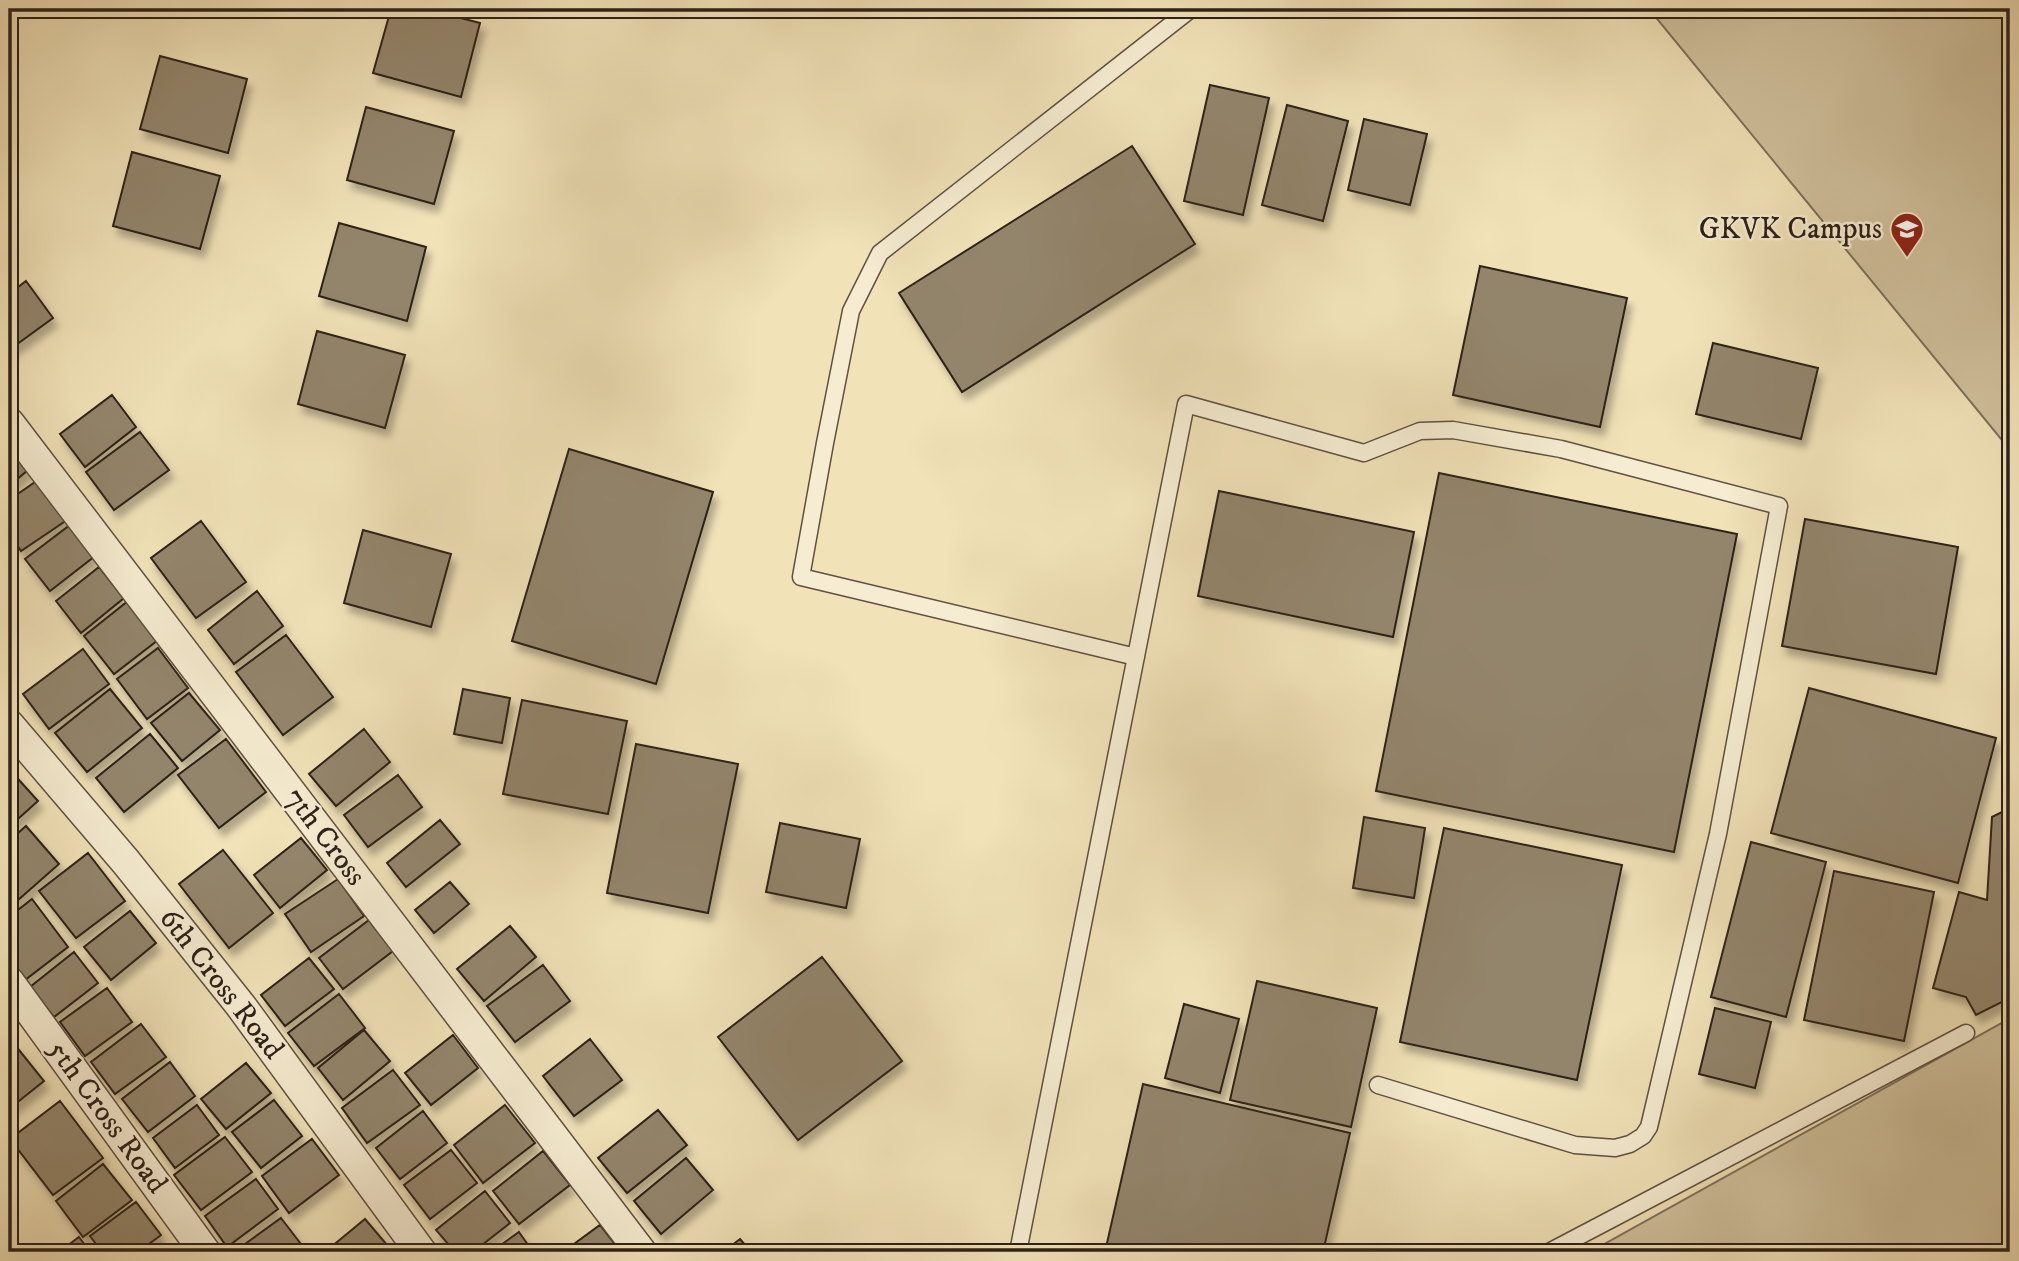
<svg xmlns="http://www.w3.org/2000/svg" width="2019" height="1261" viewBox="0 0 2019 1261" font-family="'IM FELL DW Pica',serif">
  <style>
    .green { fill: #d0c19d; stroke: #7e715b; stroke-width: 2 }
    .building { fill: #93856c; stroke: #2d2119; stroke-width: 2; filter: url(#shadow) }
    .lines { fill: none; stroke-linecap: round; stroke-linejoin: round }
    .lane-casing { stroke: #5e5141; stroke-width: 19 }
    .street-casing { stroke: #5e5141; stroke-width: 33 }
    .lane { stroke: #f6ecd1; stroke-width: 16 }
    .street { stroke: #f6ecd1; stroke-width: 30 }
    .labels { text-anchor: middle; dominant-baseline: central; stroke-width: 5; stroke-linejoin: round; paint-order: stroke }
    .poi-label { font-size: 30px; fill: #2d2119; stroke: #f6ecd1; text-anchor: end }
    .street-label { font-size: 30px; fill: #2d2119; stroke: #f6ecd1 }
  </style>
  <defs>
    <filter id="shadow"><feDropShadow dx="4.5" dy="8" stdDeviation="3.5" flood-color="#0004"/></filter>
  </defs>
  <rect width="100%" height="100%" fill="#f1e2b8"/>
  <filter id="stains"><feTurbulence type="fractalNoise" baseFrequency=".00286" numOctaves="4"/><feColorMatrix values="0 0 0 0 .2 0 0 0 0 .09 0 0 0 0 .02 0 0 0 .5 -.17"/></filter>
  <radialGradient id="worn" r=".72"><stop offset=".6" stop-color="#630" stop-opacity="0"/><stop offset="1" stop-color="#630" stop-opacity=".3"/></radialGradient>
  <path class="green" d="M1649 9H2010V450Z
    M2009 1019 2010 1021V1252H1590Z"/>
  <path class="building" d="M391 9H426L480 23 461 97 373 73Z
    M160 56 247 79 228 153 140 129Z
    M1210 85 1269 98 1243 215 1184 201Z
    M1287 105 1348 121 1323 221 1262 205Z
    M366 107 454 131 434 204 347 180Z
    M1364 119 1427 134 1410 205 1348 190Z
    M1132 146 1195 244 962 392 899 293Z
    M132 152 220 176 200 249 113 226Z
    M339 223 426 247 407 321 319 296Z
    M1480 266 1627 298 1600 427 1453 395Z
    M26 281 53 318 9 350V294Z
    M317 331 405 355 385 428 298 404Z
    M1713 343 1818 368 1801 439 1696 414Z
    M112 395 136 427 85 467 60 434Z
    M140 432 169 470 114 510 86 472Z
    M9 446 28 470 9 486Z
    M569 449 713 492 656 684 512 641Z
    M1439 473 1737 534 1674 852 1376 791Z
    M38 480 67 520 21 551 9 533V500Z
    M1219 491 1414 532 1393 637 1198 596Z
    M1805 519 1958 547 1936 674 1782 646Z
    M201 521 246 582 196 618 151 558Z
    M70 525 95 556 50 591 25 559Z
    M363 530 451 554 431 627 344 603Z
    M99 567 124 598 81 633 56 601Z
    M257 591 283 626 234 664 208 630Z
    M128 601 158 640 114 674 84 636Z
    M286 635 333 697 283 735 236 672Z
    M158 648 188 688 147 719 117 679Z
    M83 649 109 684 49 729 23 694Z
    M1809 688 1996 738 1958 883 1771 833Z
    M110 689 142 728 87 772 55 733Z
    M463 689 510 698 502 743 454 734Z
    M189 693 220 730 182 761 151 723Z
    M522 700 627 721 608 814 503 794Z
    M364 729 390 762 336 806 309 774Z
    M150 734 178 768 124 812 96 778Z
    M226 739 266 792 219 828 178 775Z
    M636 744 738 764 708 913 607 893Z
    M9 769 38 801 9 827Z
    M398 775 422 807 368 847 344 815Z
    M2010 808V998L1976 1015 1966 997 1933 988 1959 892 1987 900 1992 817Z
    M1364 817 1425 828 1414 898 1353 888Z
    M440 820 460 844 406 887 387 863Z
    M780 823 860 839 846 908 766 892Z
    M26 826 59 864 9 908V841Z
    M1444 828 1622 865 1577 1080 1400 1042Z
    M301 838 327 870 280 908 254 875Z
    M1751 842 1826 862 1786 1017 1711 997Z
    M223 850 273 913 229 948 179 884Z
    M88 853 125 901 76 938 39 891Z
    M1834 871 1934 892 1904 1041 1804 1020Z
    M338 879 364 916 311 952 285 914Z
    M450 882 469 904 434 933 415 910Z
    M32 899 68 947 25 980 9 959V917Z
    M130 911 156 943 111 980 84 947Z
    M369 920 393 951 343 989 319 958Z
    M510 926 536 957 484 1001 457 969Z
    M74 952 98 983 54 1017 30 987Z
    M822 957 902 1061 798 1140 718 1037Z
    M309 958 334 989 285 1026 261 995Z
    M543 965 570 1001 515 1042 487 1006Z
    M1257 981 1377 1008 1351 1127 1230 1100Z
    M107 988 132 1022 85 1056 60 1022Z
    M339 994 365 1028 314 1066 288 1033Z
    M1184 1004 1239 1019 1220 1093 1165 1078Z
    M1715 1008 1771 1022 1755 1088 1699 1074Z
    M141 1024 166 1057 115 1094 91 1062Z
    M364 1030 390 1061 343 1100 318 1068Z
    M453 1035 478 1068 431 1105 405 1073Z
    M590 1039 622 1080 574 1116 543 1076Z
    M15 1045 44 1081 9 1109V1050Z
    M170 1062 195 1096 148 1132 122 1099Z
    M246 1063 271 1093 226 1129 201 1099Z
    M393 1070 420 1105 367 1143 342 1108Z
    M1143 1084 1350 1133 1323 1252H1105Z
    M274 1100 302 1136 261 1168 232 1132Z
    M60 1101 103 1158 53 1195 10 1139Z
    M197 1105 219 1135 175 1168 153 1138Z
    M505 1105 535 1143 483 1183 454 1145Z
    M658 1110 687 1145 627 1193 598 1158Z
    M423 1111 447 1143 400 1179 376 1148Z
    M225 1137 252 1172 201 1210 174 1175Z
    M312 1139 339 1175 289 1213 262 1176Z
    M451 1150 477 1183 430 1219 404 1185Z
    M543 1151 570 1185 519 1224 493 1191Z
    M686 1158 713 1190 661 1234 634 1201Z
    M103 1164 132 1200 83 1237 56 1201Z
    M256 1179 278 1209 227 1247 205 1216Z
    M485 1191 510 1223 473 1252H455L436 1230Z
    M136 1202 161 1235 138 1252H102L90 1236Z
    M281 1218 307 1252H234Z
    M365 1219 393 1252H325Z
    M600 1225 621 1252H563Z
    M519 1232 533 1252H491Z
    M79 1237 90 1252H59Z
    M740 1239 751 1252H723Z"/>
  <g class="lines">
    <defs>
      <path id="lane" d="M1136 657 801 577 825 443 851 311 880 253 1191 9
        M1018 1252 1186 404 1364 453 1420 431 1453 430 1561 449 1779 506 1718 834 1649 1127 1643 1136 1630 1144 1615 1148 1575 1145 1378 1085
        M1549 1252 1966 1033"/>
      <path id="street" d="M9 423 641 1252
        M9 725 126 862 241 1006 421 1252
        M9 982 205 1252"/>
    </defs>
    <use href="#lane" class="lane-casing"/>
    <use href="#street" class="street-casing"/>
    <use href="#lane" class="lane"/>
    <use href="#street" class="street"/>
  </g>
  <defs>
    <symbol id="university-pin" viewBox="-11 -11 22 30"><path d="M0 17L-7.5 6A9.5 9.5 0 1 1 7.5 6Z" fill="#8f2418" stroke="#f6ecd1"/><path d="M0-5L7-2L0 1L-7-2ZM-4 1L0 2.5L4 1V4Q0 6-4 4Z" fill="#fff"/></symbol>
  </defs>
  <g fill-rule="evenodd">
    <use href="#university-pin" x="1888" y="210" width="38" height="52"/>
  </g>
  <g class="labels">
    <g class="poi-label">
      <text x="1882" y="229">GKVK Campus</text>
    </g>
    <g class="street-label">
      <text transform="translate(325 837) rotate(53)">7th Cross</text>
      <text transform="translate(221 984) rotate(52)">6th Cross Road</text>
      <text transform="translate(107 1117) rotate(54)">5th Cross Road</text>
    </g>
  </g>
  <rect width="2019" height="1261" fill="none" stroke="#f1e2b8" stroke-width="35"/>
  <rect x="10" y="10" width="1998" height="1240" fill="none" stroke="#2d2119" stroke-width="3.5"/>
  <rect x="18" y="18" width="1984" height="1226" fill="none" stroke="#2d2119" stroke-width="2"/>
  <rect width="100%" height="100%" filter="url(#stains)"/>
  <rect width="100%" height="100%" fill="url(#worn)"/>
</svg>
